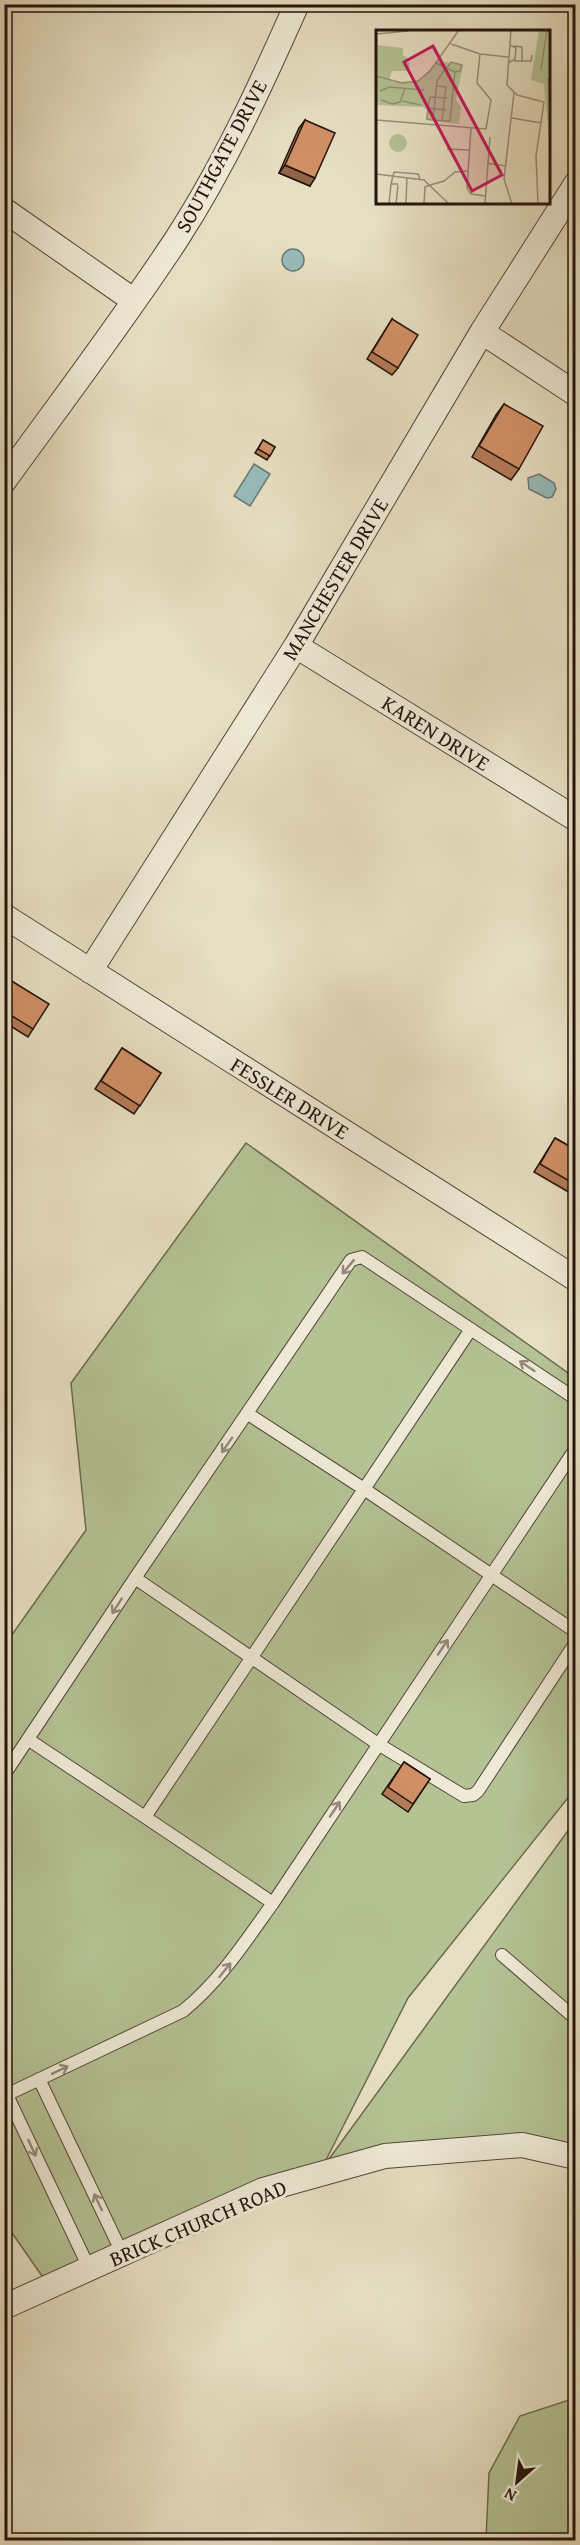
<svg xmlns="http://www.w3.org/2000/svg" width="580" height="2545" viewBox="0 0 580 2545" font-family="'Gentium Book Plus',serif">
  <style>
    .green { fill: #b4c294; stroke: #6c6b50; stroke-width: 1.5 }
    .water { fill: #98bbba; stroke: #697875; stroke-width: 1.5 }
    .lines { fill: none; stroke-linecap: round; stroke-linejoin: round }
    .lane-casing { stroke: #54473a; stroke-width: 14 }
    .street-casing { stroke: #54473a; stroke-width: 26 }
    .lane { stroke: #efead7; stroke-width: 12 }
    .street { stroke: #efead7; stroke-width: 24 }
    .wall { fill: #b47b58; stroke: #23140d; stroke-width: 1.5 }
    .shaded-wall { fill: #926447; stroke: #23140d; stroke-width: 1.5 }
    .building { fill: #d18f66; stroke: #23140d; stroke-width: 1.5 }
    .oneway { stroke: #938a7c }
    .labels { text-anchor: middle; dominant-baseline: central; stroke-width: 6; stroke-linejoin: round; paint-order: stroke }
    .street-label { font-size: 21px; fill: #23140d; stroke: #efead7 }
    .inset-road { fill: none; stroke: #998e7a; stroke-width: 1.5 }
    .view { fill: #c2185b; fill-opacity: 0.15; stroke: #c2185b; stroke-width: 3 }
    .inset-edge { fill: none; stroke: #23140d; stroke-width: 3 }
  </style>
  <rect width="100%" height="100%" fill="#e7dfc2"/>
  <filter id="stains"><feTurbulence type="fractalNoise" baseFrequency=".00333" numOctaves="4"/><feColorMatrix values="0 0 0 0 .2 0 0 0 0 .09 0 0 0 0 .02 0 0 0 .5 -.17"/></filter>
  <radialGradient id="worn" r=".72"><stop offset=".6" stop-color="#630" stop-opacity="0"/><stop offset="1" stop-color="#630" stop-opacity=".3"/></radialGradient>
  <path class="green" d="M246 1143 575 1378V1789L408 1998 321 2170 575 1821V2157L385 2156 263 2190 49 2286 5 2223 4 1646 86 1530 71 1383Z
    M575 2398V2540H486L489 2473 520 2416Z"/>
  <path class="water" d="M282 260a11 11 0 1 1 22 0a11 11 0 1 1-22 0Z
    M254 464 270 474 250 506 234 496Z
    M539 474 554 483 556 489 552 497 547 498 529 489 528 478Z"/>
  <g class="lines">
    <defs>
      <path id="lane" d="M248 1414 364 1489 576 1632
        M135 1578 378 1744 464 1796 473 1795 478 1791 576 1642
        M29 1740 145 1817
        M4 1775 135 1578 351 1260 362 1257 576 1399
        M273 1903 145 1817 471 1329
        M502 1955 576 2019
        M39 2079 123 2255
        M7 2095 90 2270
        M4 2096 183 2011C220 1981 245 1942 273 1903L576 1448"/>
      <path id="street" d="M4 210 133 300
        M482 332 576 394
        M4 481C62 401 122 322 176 240 224 166 261 85 297 4
        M296 646 576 819
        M4 916 576 1279
        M90 971 296 646 482 332 576 184
        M4 2307 263 2190 385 2156 522 2145 576 2157"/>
    </defs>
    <use href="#lane" class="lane-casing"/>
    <use href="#street" class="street-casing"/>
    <use href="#lane" class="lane"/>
    <use href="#street" class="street"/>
  </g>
  <path class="wall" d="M305 120 310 186 279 173 299 128Z
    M392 319 398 368 392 375 367 359Z
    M504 404 519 469 511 480 472 457 496 415Z
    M263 440 275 447 267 460 255 453Z
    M4 988 33 1029 28 1037 4 1022Z
    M122 1048 161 1073 134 1114 95 1089Z
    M555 1138 576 1150V1190L572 1194 534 1172Z
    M404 1762 430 1779 408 1812 382 1794Z"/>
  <path class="shaded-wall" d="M285 165 315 178 310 186 279 173Z"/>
  <path class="building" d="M305 120 335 133 315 178 285 165Z
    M392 319 418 335 398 368 372 352Z
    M504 404 543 426 519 469 479 446Z
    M263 440 275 447 270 456 258 449Z
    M10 980 49 1004 33 1029 4 1011V989Z
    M122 1048 161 1073 140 1106 101 1081Z
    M555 1138 576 1150V1185L540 1164Z
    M404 1762 430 1779 413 1804 388 1787Z"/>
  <defs><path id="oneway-shaft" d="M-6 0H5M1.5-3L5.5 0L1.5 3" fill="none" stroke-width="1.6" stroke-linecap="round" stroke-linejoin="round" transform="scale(1.5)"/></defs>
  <g class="oneway">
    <use href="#oneway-shaft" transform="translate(348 1267) rotate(130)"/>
    <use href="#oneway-shaft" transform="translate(527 1366) rotate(-146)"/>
    <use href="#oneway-shaft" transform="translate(227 1445) rotate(125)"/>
    <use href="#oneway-shaft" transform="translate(117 1606) rotate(123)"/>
    <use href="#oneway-shaft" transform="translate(443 1647) rotate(-56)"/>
    <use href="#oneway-shaft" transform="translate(335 1809) rotate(-56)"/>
    <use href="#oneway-shaft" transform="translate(225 1970) rotate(-51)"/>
    <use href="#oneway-shaft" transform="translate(60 2070) rotate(-26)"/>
    <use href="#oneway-shaft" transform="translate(32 2148) rotate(65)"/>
    <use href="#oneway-shaft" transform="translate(98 2202) rotate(-115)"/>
  </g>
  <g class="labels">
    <g class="street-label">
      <text transform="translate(221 156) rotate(-62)">SOUTHGATE DRIVE</text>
      <text transform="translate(335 579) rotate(-59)">MANCHESTER DRIVE</text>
      <text transform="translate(436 733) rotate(32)">KAREN DRIVE</text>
      <text transform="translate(290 1098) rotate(32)">FESSLER DRIVE</text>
      <text transform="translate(198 2223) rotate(-23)">BRICK CHURCH ROAD</text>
    </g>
  </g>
  <g transform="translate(376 30)">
    <rect width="174" height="174" fill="#e7dfc2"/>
    <path d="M163 0 174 1V118L168 54 155 50ZM0 15 27 18V25L32 28 34 37 30 41H16L13 50 18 52 42 51 62 31 87 35 80 70 85 77 83 94 50 90 51 80 47 77 0 75ZM13 113a9 9 0 1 1 18 0a9 9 0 1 1-18 0Z" fill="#b4c294"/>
    <path class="inset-road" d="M135 0 131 55 141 65 168 72 160 126 162 174M0 4 32 1M75 14 104 24 132 27M138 16 146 17V32M138 31H155L156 25M60 33 79 42 74 91 57 90 61 51 69 39M132 33 139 29 140 18 134 15M71 38 75 32 86 35 84 41 79 42M165 39 171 0M0 46 26 53 42 51 54 41 83 0M172 48 174 75M61 56 70 57 66 90M4 61 13 57 48 60M5 70 16 74 24 72 29 58M26 71 45 75M52 78 54 67 71 68M136 88 165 93M0 90 110 99 115 70 101 53 104 24M57 90 51 89 52 78 70 80M95 98 91 158 95 164 110 166M71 119 93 120M111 133 129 136M0 144 48 150 73 174M22 154H15L18 142 42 144 44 149M54 155 68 151 79 142 92 141M30 173 31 147M13 174 15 154M20 174 22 155M48 174 49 157 54 155M109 174 114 107M136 174 128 149 138 63"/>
    <path class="view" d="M57 16 126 145 96 161 28 32Z"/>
    <rect width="174" height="174" class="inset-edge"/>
  </g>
  <rect width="580" height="2545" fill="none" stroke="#e7dfc2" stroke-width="24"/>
  <rect x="6" y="6" width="568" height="2533" fill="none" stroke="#23140d" stroke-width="3"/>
  <rect x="12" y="12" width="556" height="2521" fill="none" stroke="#23140d" stroke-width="1.5"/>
  <g transform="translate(517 2482) rotate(208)" stroke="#efead7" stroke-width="4.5" paint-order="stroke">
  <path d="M0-4.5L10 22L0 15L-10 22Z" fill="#23140d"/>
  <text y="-9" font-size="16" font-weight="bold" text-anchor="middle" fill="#23140d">N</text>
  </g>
  <rect width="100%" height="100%" filter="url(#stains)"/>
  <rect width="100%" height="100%" fill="url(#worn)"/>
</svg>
